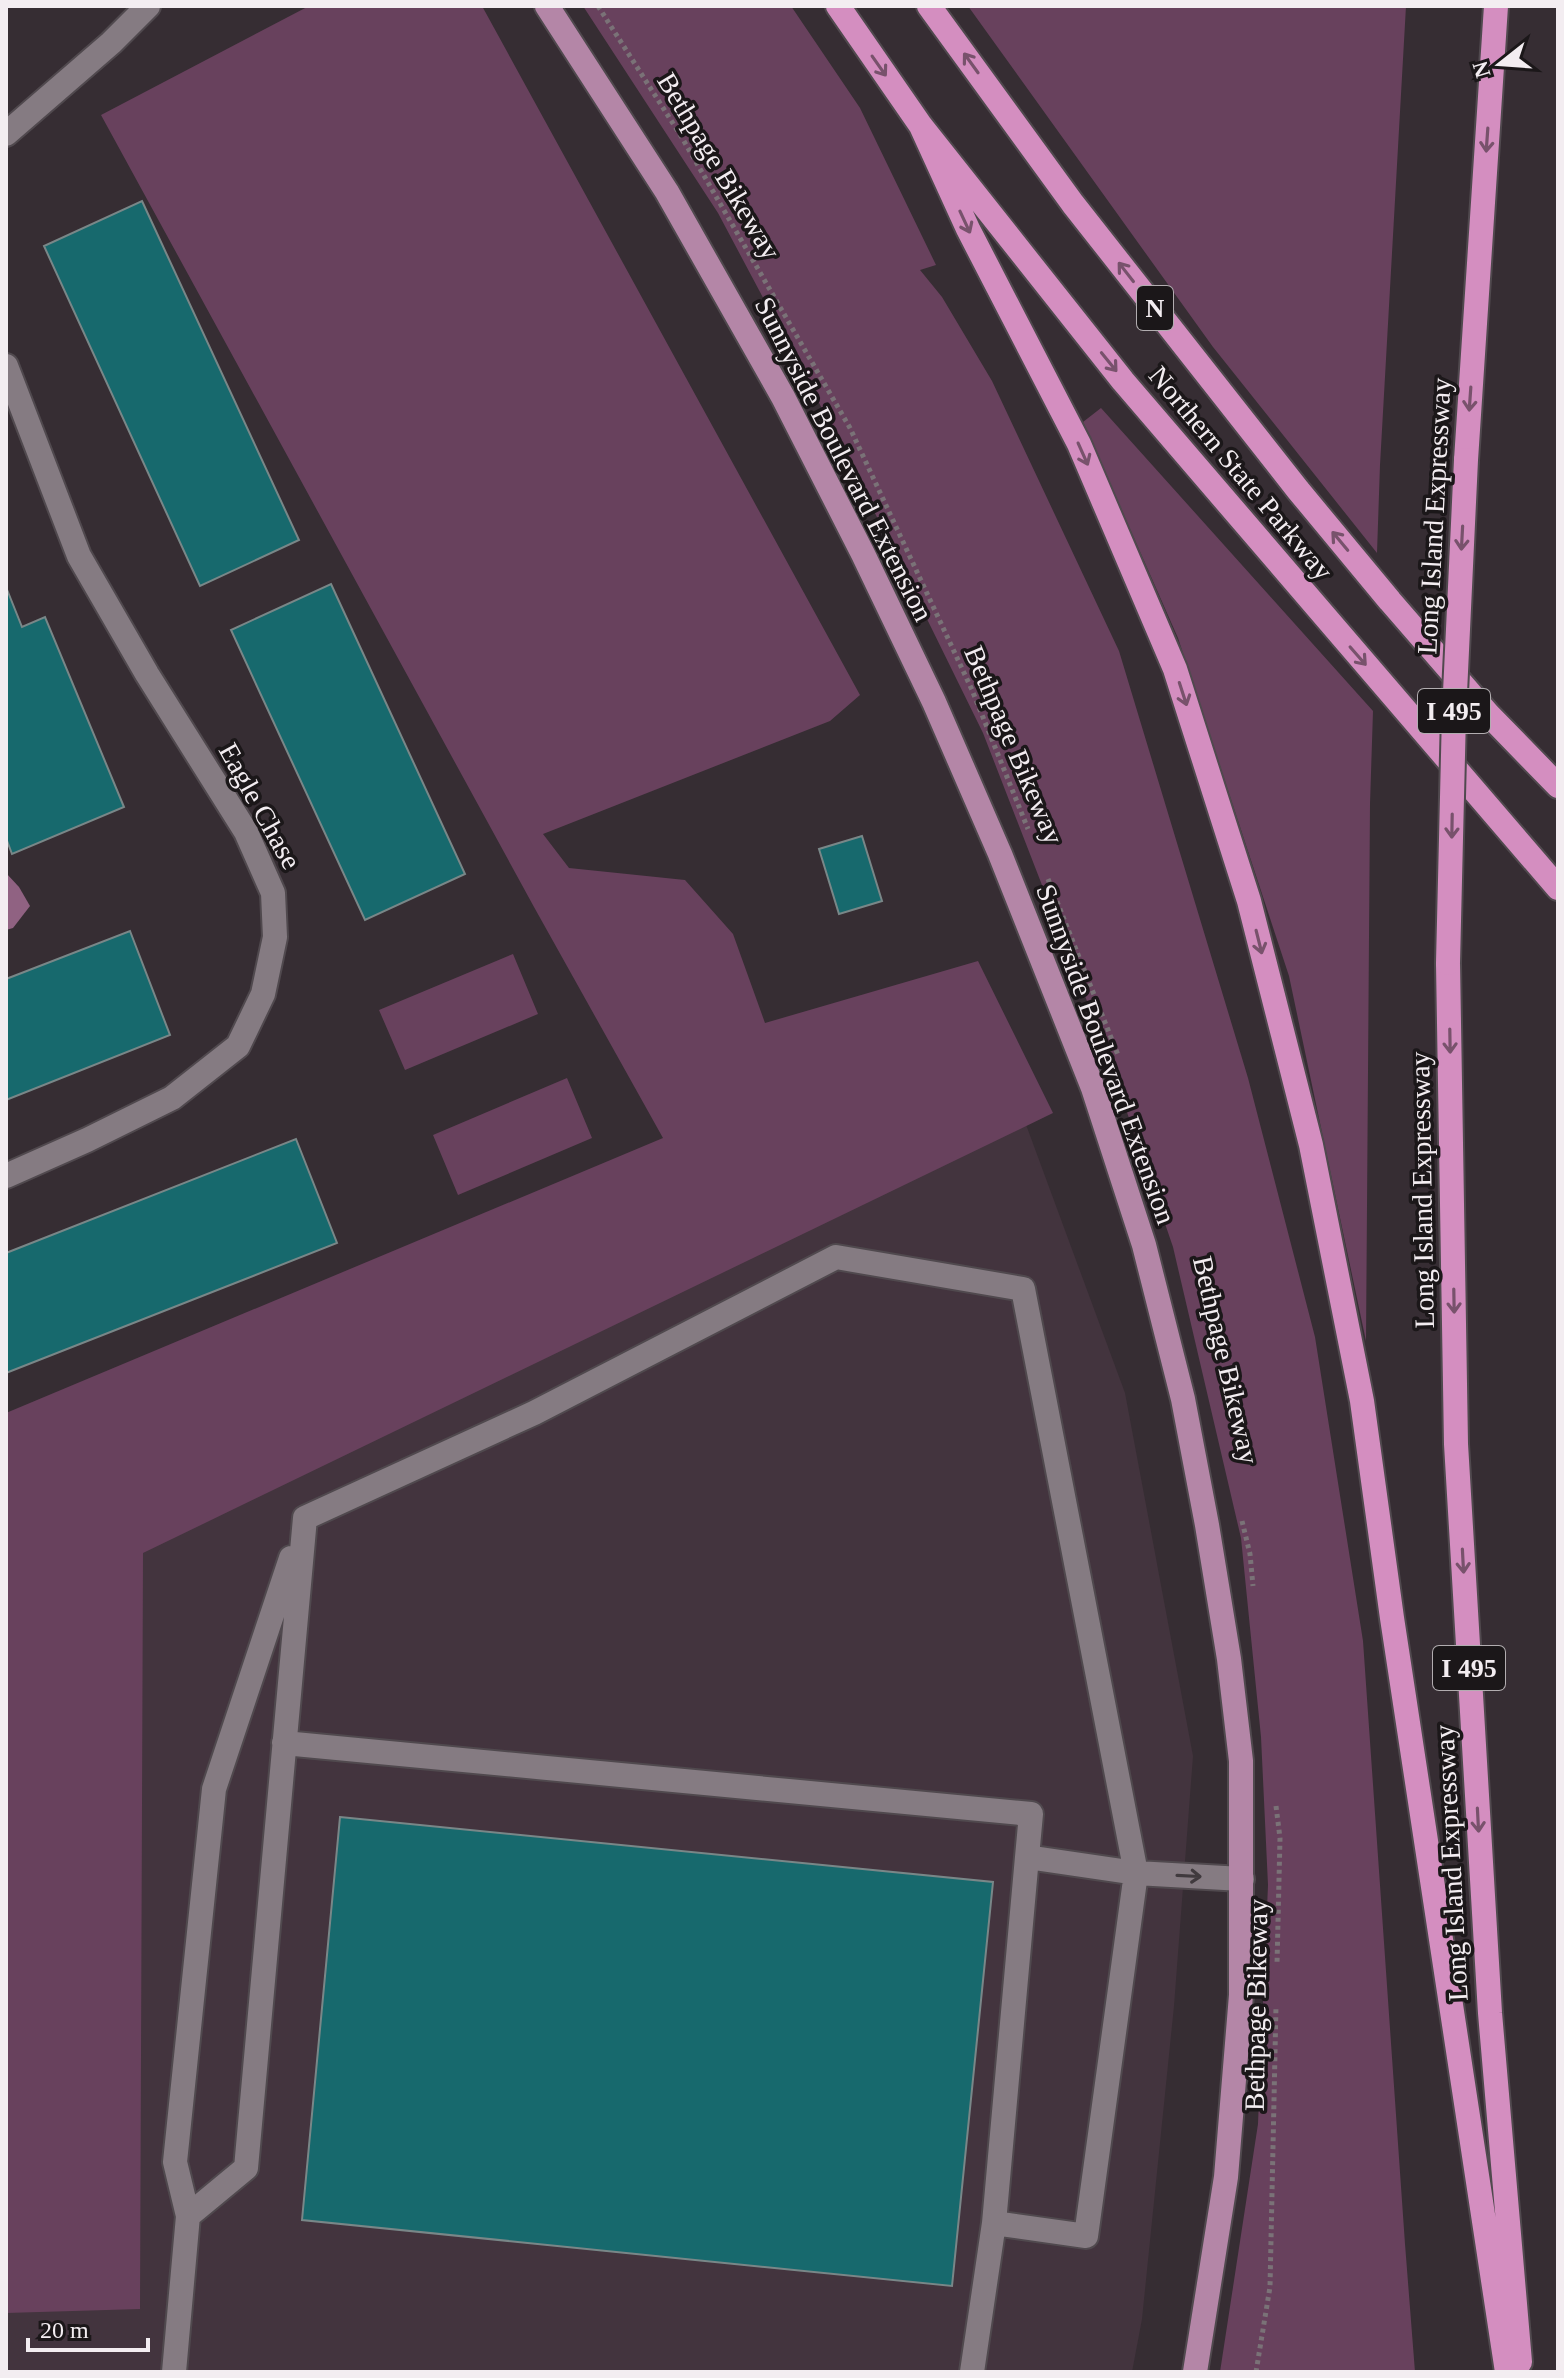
<svg xmlns="http://www.w3.org/2000/svg" width="1564" height="2378" viewBox="0 0 1564 2378" font-family="'Times New Roman',serif">
  <style>
    .built { fill: #43343e }
    .green { fill: #68415d }
    .water { fill: #906282 }
    .building { fill: #17696d; stroke: #798788; stroke-width: 2 }
    .lines { fill: none; stroke-linecap: round; stroke-linejoin: round }
    .minor-casing { stroke: #50494e; stroke-width: 28 }
    .major-casing { stroke: #50494e; stroke-width: 28 }
    .highway-casing { stroke: #50494e; stroke-width: 28 }
    .path { stroke: #7a7277; stroke-width: 5; stroke-dasharray: 4 4; stroke-linecap: butt }
    .minor { stroke: #857b82; stroke-width: 24 }
    .major { stroke: #b486a7; stroke-width: 24 }
    .highway { stroke: #d48ec0; stroke-width: 24 }
    .highway-bridge-casing { stroke: #50494e; stroke-width: 28; stroke-linecap: butt }
    .highway-bridge { stroke: #d48ec0; stroke-width: 24 }
    .oneway { stroke: #78526c }
    .oneway2 { stroke: #403a3e }
    .labels { text-anchor: middle; dominant-baseline: central; stroke-width: 7; stroke-linejoin: round; paint-order: stroke }
    .shield { fill: #1b1719; stroke: #b2adb0; stroke-width: 2 }
    .shield-label { font-size: 26px; font-weight: bold; fill: #f3edf1 }
    .street-label { font-size: 28px; fill: #f3edf1; stroke: #1b1719 }
  </style>
  <rect width="100%" height="100%" fill="#362d33"/>
  <path class="built" d="M1011 1084 1125 1393 1193 1756 1174 2006 1142 2319 1132 2372H6V1550Z"/>
  <path class="green" d="M309 6H482L860 695 830 721 543 834 569 868 685 880 733 934 765 1023 978 961 1053 1113 143 1553 140 2309 6 2313V1413L663 1138 534 907 101 115Z
    M583 6H791L860 108 936 265 920 270 942 297 992 381 1119 651 1248 1078 1315 1337 1363 1641 1405 2244 1415 2372H1220L1258 2124 1268 1885 1261 1737 1241 1538 1173 1247 1104 1045 983 733 843 448 718 213Z
    M968 6H1406L1380 465 1377 553 1213 347Z
    M1101 408 1373 711 1370 804 1366 1341 1289 976 1178 638 1083 422Z
    M513 954 538 1014 405 1070 379 1010Z
    M567 1078 592 1138 458 1195 433 1135Z"/>
  <path class="water" d="M6 873 19 887 30 906 13 928 6 930Z"/>
  <path class="building" d="M142 201 299 540 200 586 44 246Z
    M331 584 465 874 365 920 231 630Z
    M6 587 22 627 45 617 124 807 12 854 6 838Z
    M862 836 882 901 839 914 819 849Z
    M130 931 170 1035 6 1100V979Z
    M296 1139 337 1243 6 1373V1253Z
    M340 1817 993 1882 952 2286 302 2220Z"/>
  <g class="lines">
    <defs>
      <path id="minor" d="M6 134 111 43 148 6
        M6 366 79 556 147 674 246 832 273 893 275 937 263 994 238 1046 172 1098 87 1140 6 1176
        M284 1743 1031 1814 1027 1857
        M188 2216 175 2162 214 1789 291 1558
        M994 2223 1027 1857 1136 1873 1242 1879
        M174 2372 188 2216 246 2168 305 1518 534 1413 836 1257 1023 1289 1136 1873 1086 2236 994 2223 972 2372"/>
      <path id="major" d="M547 6 667 192 783 397 863 554 934 702 1000 854 1093 1088 1144 1245 1183 1399 1207 1525 1229 1659 1241 1761V1995L1226 2177 1195 2372"/>
      <path id="highway" d="M838 6 921 126 1123 381 1558 888
        M929 6 1073 204 1298 490 1390 601 1488 714 1558 786
        M921 126 968 229 1079 444 1175 669 1249 901 1311 1145 1362 1401 1392 1618 1507 2372
        M1466 460 1496 6
        M1448 963 1456 1444 1490 2013 1520 2362"/>
    </defs>
    <use href="#minor" class="minor-casing"/>
    <use href="#major" class="major-casing"/>
    <use href="#highway" class="highway-casing"/>
    <path class="path" d="M598 6 681 136 850 428 972 690 1028 829
      M1048 879 1118 1055
      M1242 1521 1250 1554 1253 1586
      M1276 1806 1280 1838 1277 1964
      M1256 2372 1270 2287 1276 2006"/>
    <use href="#minor" class="minor"/>
    <use href="#major" class="major"/>
    <use href="#highway" class="highway"/>
    <defs>
      <path id="highway-bridge" d="M1448 963 1454 714 1466 460"/>
    </defs>
    <use href="#highway-bridge" class="highway-bridge-casing"/>
    <use href="#highway-bridge" class="highway-bridge"/>
  </g>
  <defs><path id="oneway-shaft" d="M-6 0H5M1.5-3L5.5 0L1.5 3" fill="none" stroke-width="1.6" stroke-linecap="round" stroke-linejoin="round" transform="scale(2)"/></defs>
  <g class="oneway">
    <use href="#oneway-shaft" transform="translate(971 63) rotate(-126)"/>
    <use href="#oneway-shaft" transform="translate(879 66) rotate(55)"/>
    <use href="#oneway-shaft" transform="translate(1487 140) rotate(94)"/>
    <use href="#oneway-shaft" transform="translate(965 222) rotate(65)"/>
    <use href="#oneway-shaft" transform="translate(1126 272) rotate(-128)"/>
    <use href="#oneway-shaft" transform="translate(1109 362) rotate(51)"/>
    <use href="#oneway-shaft" transform="translate(1470 399) rotate(94)"/>
    <use href="#oneway-shaft" transform="translate(1083 454) rotate(66)"/>
    <use href="#oneway-shaft" transform="translate(1462 538) rotate(93)"/>
    <use href="#oneway-shaft" transform="translate(1340 541) rotate(-130)"/>
    <use href="#oneway-shaft" transform="translate(1358 656) rotate(49)"/>
    <use href="#oneway-shaft" transform="translate(1183 694) rotate(72)"/>
    <use href="#oneway-shaft" transform="translate(1452 826) rotate(91)"/>
    <use href="#oneway-shaft" transform="translate(1259 942) rotate(76)"/>
    <use href="#oneway-shaft" transform="translate(1450 1041) rotate(89)"/>
    <use href="#oneway-shaft" transform="translate(1454 1301) rotate(89)"/>
    <use href="#oneway-shaft" transform="translate(1463 1561) rotate(87)"/>
    <use href="#oneway-shaft" transform="translate(1478 1820) rotate(87)"/>
  </g>
  <use class="oneway2" href="#oneway-shaft" transform="translate(1189 1876) rotate(3)"/>
  <g class="labels">
    <g class="shield">
      <rect x="1137" y="286" width="36" height="44" rx="6"/>
      <rect x="1418" y="689" width="72" height="44" rx="6"/>
      <rect x="1433" y="1646" width="72" height="44" rx="6"/>
    </g>
    <g class="shield-label">
      <text x="1155" y="308">N</text>
      <text x="1454" y="711">I 495</text>
      <text x="1469" y="1668">I 495</text>
    </g>
    <g class="street-label">
      <text transform="translate(719 166) rotate(59)">Bethpage Bikeway</text>
      <text transform="translate(844 459) rotate(63)">Sunnyside Boulevard Extension</text>
      <text transform="translate(1241 473) rotate(50)">Northern State Parkway</text>
      <text transform="translate(1434 516) rotate(-87)">Long Island Expressway</text>
      <text transform="translate(1014 745) rotate(67)">Bethpage Bikeway</text>
      <text transform="translate(260 806) rotate(61)">Eagle Chase</text>
      <text transform="translate(1106 1054) rotate(70)">Sunnyside Boulevard Extension</text>
      <text transform="translate(1422 1190) rotate(-91)">Long Island Expressway</text>
      <text transform="translate(1226 1360) rotate(77)">Bethpage Bikeway</text>
      <text transform="translate(1451 1863) rotate(-93)">Long Island Expressway</text>
      <text transform="translate(1256 2005) rotate(-89)">Bethpage Bikeway</text>
    </g>
  </g>
  <rect width="1564" height="2378" fill="none" stroke="#f3edf1" stroke-width="16"/>
  <g transform="translate(1500 64) rotate(253)" stroke="#1b1719" stroke-width="6" paint-order="stroke">
  <path d="M0-6L14 30L0 20L-14 30Z" fill="#f3edf1"/>
  <text y="-12" font-size="22" font-weight="bold" text-anchor="middle" fill="#f3edf1">N</text>
  </g>
  <path d="M28 2338v12h120v-12" fill="none" stroke="#f3edf1" stroke-width="4"/>
  <text x="40" y="2338" font-size="24" fill="#f3edf1" stroke="#1b1719" stroke-width="6" paint-order="stroke">20 m</text>
</svg>
